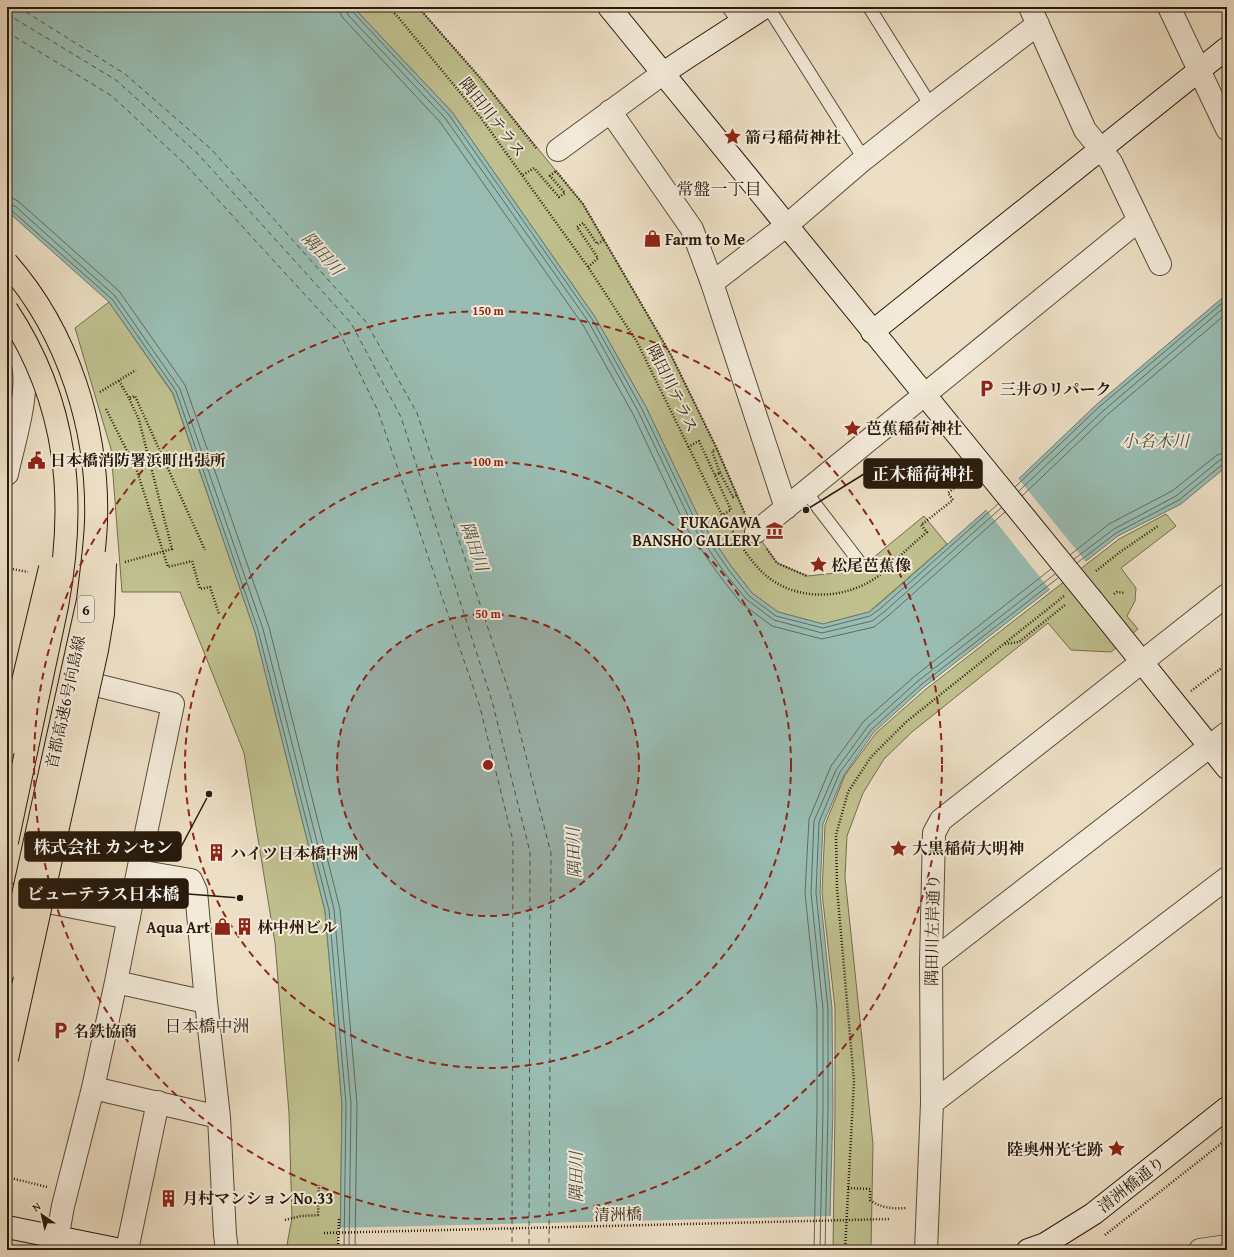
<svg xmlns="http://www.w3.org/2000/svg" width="1234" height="1257" viewBox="0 0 1234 1257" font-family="'Gentium Book Plus','Noto Serif JP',serif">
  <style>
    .green { fill: #c0c08f; stroke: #746d4e }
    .water { fill: #99bdb3; stroke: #6c7c70 }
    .pier { fill: #eddfc5 }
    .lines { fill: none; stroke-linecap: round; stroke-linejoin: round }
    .shore { stroke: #606c60; stroke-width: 1 }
    .ferry { stroke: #505346; stroke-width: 1; stroke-dasharray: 5 4; stroke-linecap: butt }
    .lane-casing { stroke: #594b3a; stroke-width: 14 }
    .street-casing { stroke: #594b3a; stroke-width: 24 }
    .secondary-casing { stroke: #281a0c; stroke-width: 24 }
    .path { stroke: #281a0c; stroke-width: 2.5; stroke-dasharray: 1 2; stroke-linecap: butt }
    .lane { stroke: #f3ead9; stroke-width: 12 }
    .street { stroke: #f3ead9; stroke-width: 22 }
    .secondary { stroke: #f3ead9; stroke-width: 22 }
    .secondary-bridge-casing { stroke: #281a0c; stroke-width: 24; stroke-linecap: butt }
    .highway-bridge-casing { stroke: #281a0c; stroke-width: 24; stroke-linecap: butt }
    .path-bridge { stroke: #281a0c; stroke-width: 2.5; stroke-dasharray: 1 2; stroke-linecap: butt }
    .secondary-bridge { stroke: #f3ead9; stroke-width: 22 }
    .highway-bridge { stroke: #eddfc5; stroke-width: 22 }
    .ring { fill: none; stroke: #8f2418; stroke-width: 2; stroke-dasharray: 7 5 }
    .labels { text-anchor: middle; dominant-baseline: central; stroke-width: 4; stroke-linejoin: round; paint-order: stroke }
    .shield { fill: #f3ead9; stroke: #65584a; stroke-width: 1 }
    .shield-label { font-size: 15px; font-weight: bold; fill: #281a0c }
    .street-label { font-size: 16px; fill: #281a0c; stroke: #f3ead9 }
    .poi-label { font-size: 16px; font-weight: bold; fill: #281a0c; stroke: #f3ead9; text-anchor: start }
    .neighbourhood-label { font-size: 17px; fill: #281a0c; stroke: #f3ead9 }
    .water-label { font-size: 17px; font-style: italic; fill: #505346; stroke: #f3ead9 }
    .centre { fill: #8f2418; stroke: #f3ead9; stroke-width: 2 }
    .ring-label { font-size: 12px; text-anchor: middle; font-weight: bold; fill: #8f2418; stroke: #f3ead9; stroke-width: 4; stroke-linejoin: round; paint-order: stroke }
    .leader { fill: none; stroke: #281a0c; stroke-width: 1.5 }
    .callout-dot { fill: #281a0c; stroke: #f3ead9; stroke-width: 1.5 }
    .callout { fill: #281a0c; stroke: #281a0c; stroke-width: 1.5 }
    .callout-label { font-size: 17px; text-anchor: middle; font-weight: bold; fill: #fff }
  </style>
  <rect width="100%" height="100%" fill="#eddfc5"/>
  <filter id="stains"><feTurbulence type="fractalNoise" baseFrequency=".005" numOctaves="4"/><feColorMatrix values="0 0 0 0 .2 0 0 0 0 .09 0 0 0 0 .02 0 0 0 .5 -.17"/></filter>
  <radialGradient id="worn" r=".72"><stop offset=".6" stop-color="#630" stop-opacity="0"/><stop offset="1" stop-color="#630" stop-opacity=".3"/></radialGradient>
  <path class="green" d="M353 7H418L482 80 583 204 671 355 717 449 749 523 777 563 807 576 847 572 868 562 924 516 947 544 869 612 823 624 778 612 752 593 731 566 701 522 646 407 595 317 452 112Z
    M109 302 173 394 255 632 325 911 342 1104 340 1250H286L292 1218 289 1113 275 943 244 753 180 592H122L111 449 75 328Z
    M1166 514 1176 526 1121 568 1136 588 1135 601 1127 616 1138 629 1111 652 1071 650 1048 623 912 732 884 759 863 793 847 836 845 877 873 1144 871 1250H833L835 1110V1008L822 893 825 825 845 775 876 733 926 689 1119 539Z"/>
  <path class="water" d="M7 7H353L452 112 595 317 646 407 701 522 731 566 752 593 778 612 823 624 869 612 878 605 984 512 1097 404 1227 294V466L1181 504 1118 536 924 687 874 732 844 775 823 824 820 893 832 1008 833 1110 829 1250H340L342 1104 325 911 255 632 173 393 109 302 7 211Z"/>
  <path class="pier" d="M1017 477 1087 563 1051 591 985 508Z
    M832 1216 831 1250H338V1228Z"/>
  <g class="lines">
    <path class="shore" d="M340 7V13L343 18 440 122 583 325 633 414 687 529 719 575 741 603 772 626 822 639 874 627 888 616 1005 512
      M346 7 348 15 445 118 588 321 638 411 693 526 724 572 746 599 774 620 822 633 872 621 884 612 1001 508
      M351 7 352 11 449 115 592 319 642 409 697 524 728 569 749 596 776 616 823 628 870 616 881 608 998 504
      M7 197 12 198 18 201 119 291 185 385 269 627 340 909 357 1104 355 1250
      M7 204 15 206 115 296 180 389 263 629 334 909 351 1104 349 1250
      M7 209 11 210 112 299 176 391 258 630 329 910 346 1104 344 1250
      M1015 487 1099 407 1227 299
      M1019 491 1103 411 1227 305
      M1022 496 1107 415 1227 313
      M1070 555 1109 524 1172 491 1217 455 1227 452
      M1074 559 1114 529 1176 496 1220 460 1227 458
      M1077 563 1116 533 1179 500 1223 464 1227 463
      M814 1250 817 1110V1009L805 893 809 819 831 766 864 721 915 676 1051 569
      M820 1250 823 1110V1009L811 893 814 821 836 770 868 726 918 681 1055 574
      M825 1250 828 1110V1009L816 893 819 822 840 772 872 729 922 684 1058 578"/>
    <path class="ferry" d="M18 7 125 74 211 149 366 322 417 413 511 698 551 853 549 1250
      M7 14 116 80 198 154 351 323 401 417 492 701 530 852 529 1250
      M7 32 112 96 186 165 340 333 378 411 480 707 513 841 512 1250"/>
    <defs>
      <path id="lane" d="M728 7 739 23
        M768 7 864 159
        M869 7 931 106
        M806 492 858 560"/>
      <path id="street" d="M1030 7 1085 130 1111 162 1160 264
        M1169 7 1227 129
        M610 111 692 229 712 283 786 508
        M558 150 662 74
        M712 283 786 226 864 159 931 106 1038 24
        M7 332C12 339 17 347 21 356 32 388 14 441 7 474
        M756 532 1139 220
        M100 686 173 704 138 871
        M7 894 129 918
        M931 962 1227 733
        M116 982 206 1002
        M93 1088 219 1117
        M932 1103 1227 878
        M55 1250 63 1206 93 1088 116 982 138 871 191 880 196 891 206 1002 219 1117 225 1235 227 1250
        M127 1250 158 1102
        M926 1250 932 1103 931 962 934 833 941 820 1227 595
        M1200 1250 1227 1246"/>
      <path id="secondary" d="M609 7 986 470
        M662 74 686 58 765 7
        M872 332 1227 48
        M1092 600 1227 768
        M7 1227 121 1250
        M1028 1250 1045 1244 1093 1214 1227 1108"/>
    </defs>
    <use href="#lane" class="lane-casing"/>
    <use href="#street" class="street-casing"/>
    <use href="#secondary" class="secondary-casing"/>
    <path class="path" d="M388 7 398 17 481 118 588 267 637 342 722 515 735 535
      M418 7 482 80 537 149
      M556 171 583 204 671 355 717 449 745 514
      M523 175 534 168 559 197 565 193 550 176 556 171
      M588 267 598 258 577 227 583 223 597 244 604 240
      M119 381 129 398
      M100 392 136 370
      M106 409 137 471 168 567 192 561 200 589 210 587 219 614
      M688 447 699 441 731 510 722 515
      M720 473 733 497 737 495
      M715 475 720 473 712 451 717 449
      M767 549 777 563 807 576
      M744 550C749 557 755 565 761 571 791 601 840 601 874 579 881 575 887 568 893 563 904 552 915 542 927 532L921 525 953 500 948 493 964 480
      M125 562 172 549 139 420 129 398 135 396 205 550
      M7 568 28 572
      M1096 571 1120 552 1158 526
      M1114 594 1117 592 1125 593
      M1005 644 1019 642 1065 605
      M1191 691 1227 664
      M11 1178 47 1187
      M848 1188 870 1189V1200C880 1208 894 1209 906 1208
      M285 1220 301 1216 318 1215 319 1185
      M1105 1235 1227 1139
      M338 1250 339 1218
      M845 1250 854 1081 837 888 836 835 848 792 871 757 906 722 1064 596"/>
    <use href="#lane" class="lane"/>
    <use href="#street" class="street"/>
    <use href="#secondary" class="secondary"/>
    <defs>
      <path id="secondary-bridge" d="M986 470 1092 600"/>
      <path id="highway-bridge" d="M7 263C68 332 99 430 96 522 95 548 91 574 88 600L7 968
        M7 310C68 402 77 500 57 606L7 842
        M8 744 50 568
        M7 1059 97 650 103 614 105 563"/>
    </defs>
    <use href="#secondary-bridge" class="secondary-bridge-casing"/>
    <use href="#highway-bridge" class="highway-bridge-casing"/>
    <path class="path-bridge" d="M324 1233 890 1219"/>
    <use href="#secondary-bridge" class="secondary-bridge"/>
    <use href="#highway-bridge" class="highway-bridge"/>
  </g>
  <circle cx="488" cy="765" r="151" fill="#8f2418" fill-opacity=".12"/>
  <g class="ring">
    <circle cx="488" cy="765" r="151"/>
    <circle cx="488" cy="765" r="303"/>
    <circle cx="488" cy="765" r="454"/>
  </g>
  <defs>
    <symbol id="sight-bare" viewBox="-9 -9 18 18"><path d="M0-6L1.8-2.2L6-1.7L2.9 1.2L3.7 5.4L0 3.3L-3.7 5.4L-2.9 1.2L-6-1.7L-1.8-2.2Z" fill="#8f2418" stroke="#f3ead9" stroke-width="2.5" paint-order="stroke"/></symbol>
    <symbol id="shop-bare" viewBox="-9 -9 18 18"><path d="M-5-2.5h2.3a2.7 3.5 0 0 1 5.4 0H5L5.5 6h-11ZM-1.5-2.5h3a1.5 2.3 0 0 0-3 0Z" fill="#8f2418" stroke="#f3ead9" stroke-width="2.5" paint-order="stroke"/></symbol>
    <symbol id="parking-bare" viewBox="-9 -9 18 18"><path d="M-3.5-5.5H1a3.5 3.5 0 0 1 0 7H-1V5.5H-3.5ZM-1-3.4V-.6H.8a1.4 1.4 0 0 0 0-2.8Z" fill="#8f2418" stroke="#f3ead9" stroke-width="2.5" paint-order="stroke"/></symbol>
    <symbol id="civic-bare" viewBox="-9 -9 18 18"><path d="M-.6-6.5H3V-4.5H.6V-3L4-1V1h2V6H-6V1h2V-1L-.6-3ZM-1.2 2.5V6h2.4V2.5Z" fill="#8f2418" stroke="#f3ead9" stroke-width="2.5" paint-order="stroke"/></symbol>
    <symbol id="museum-bare" viewBox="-9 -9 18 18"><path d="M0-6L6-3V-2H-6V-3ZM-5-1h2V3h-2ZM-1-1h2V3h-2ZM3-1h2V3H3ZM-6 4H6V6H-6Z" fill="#8f2418" stroke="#f3ead9" stroke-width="2.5" paint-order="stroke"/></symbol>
    <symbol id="building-bare" viewBox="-9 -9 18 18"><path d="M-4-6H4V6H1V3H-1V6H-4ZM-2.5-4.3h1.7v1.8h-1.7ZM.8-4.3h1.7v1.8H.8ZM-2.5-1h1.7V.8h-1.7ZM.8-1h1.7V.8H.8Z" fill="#8f2418" stroke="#f3ead9" stroke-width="2.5" paint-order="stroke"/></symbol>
  </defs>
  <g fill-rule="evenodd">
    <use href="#sight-bare" x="720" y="124" width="25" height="25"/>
    <use href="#shop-bare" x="640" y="226" width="25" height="25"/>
    <use href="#parking-bare" x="974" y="376" width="25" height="25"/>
    <use href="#sight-bare" x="840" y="416" width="25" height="25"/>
    <use href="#civic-bare" x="24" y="448" width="25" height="25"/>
    <use href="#museum-bare" x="762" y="518" width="25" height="25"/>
    <use href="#sight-bare" x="806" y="552" width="25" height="25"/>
    <use href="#sight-bare" x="886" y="836" width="25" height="25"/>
    <use href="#building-bare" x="204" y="840" width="25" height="25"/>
    <use href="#shop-bare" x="210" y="914" width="25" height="25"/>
    <use href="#building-bare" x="232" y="914" width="25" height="25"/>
    <use href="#parking-bare" x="48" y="1018" width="25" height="25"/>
    <use href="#sight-bare" x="1104" y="1136" width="25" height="25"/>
    <use href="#building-bare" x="156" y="1186" width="25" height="25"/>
  </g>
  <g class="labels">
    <rect class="shield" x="78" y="596" width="16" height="26" rx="3"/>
    <g class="shield-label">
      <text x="86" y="609">6</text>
    </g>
    <g class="street-label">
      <text transform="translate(493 117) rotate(52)">隅田川テラス</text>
      <text transform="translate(673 388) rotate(64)">隅田川テラス</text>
      <text transform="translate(65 702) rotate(-78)">首都高速6号向島線</text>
      <text transform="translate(932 930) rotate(-89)">隅田川左岸通り</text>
      <text transform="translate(1131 1184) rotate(-38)">清洲橋通り</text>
      <text transform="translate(618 1214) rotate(-1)">清洲橋</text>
    </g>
    <g class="poi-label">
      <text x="745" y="137">箭弓稲荷神社</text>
      <text x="665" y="239">Farm to Me</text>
      <text x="1000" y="389">三井のリパーク</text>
      <text x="866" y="428">芭蕉稲荷神社</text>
      <text x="50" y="460">日本橋消防署浜町出張所</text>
      <text x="761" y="522" text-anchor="end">FUKAGAWA<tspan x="761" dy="18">BANSHO GALLERY</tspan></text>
      <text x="831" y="565">松尾芭蕉像</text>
      <text x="912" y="848">大黒稲荷大明神</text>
      <text x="230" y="853">ハイツ日本橋中洲</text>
      <text x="210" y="927" text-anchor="end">Aqua Art</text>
      <text x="257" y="927">林中州ビル</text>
      <text x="73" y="1031">名鉄協商</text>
      <text x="1103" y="1149" text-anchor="end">陸奥州光宅跡</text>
      <text x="182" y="1198">月村マンションNo.33</text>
    </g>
    <g class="neighbourhood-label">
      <text x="719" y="188">常盤一丁目</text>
      <text x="207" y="1025">日本橋中洲</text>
    </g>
    <g class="water-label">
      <text transform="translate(323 253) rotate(48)">隅田川</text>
      <text x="1155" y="440">小名木川</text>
      <text transform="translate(475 546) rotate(71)">隅田川</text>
      <text transform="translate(573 853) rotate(-92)">隅田川</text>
      <text transform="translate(575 1177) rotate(-90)">隅田川</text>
    </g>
  </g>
  <circle cx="488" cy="765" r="6" class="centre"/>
  <g class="ring-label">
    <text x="488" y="315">150 m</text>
    <text x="488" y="466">100 m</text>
    <text x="488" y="618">50 m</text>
  </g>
  <path class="leader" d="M806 510L864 474M209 794L181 847M240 898L188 894"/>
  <g class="callout-dot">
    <circle cx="806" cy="510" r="4"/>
    <circle cx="209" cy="794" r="4"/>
    <circle cx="240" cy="898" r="4"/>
  </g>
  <g class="callout">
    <rect x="864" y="459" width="118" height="29" rx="4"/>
    <rect x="25" y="832" width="156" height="29" rx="4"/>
    <rect x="19" y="879" width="169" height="29" rx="4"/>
  </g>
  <g class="callout-label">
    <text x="923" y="480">正木稲荷神社</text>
    <text x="103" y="853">株式会社 カンセン</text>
    <text x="103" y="900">ビューテラス日本橋</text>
  </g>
  <rect width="1234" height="1257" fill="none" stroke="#eddfc5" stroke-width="24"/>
  <rect x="8" y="8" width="1218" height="1241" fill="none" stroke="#281a0c" stroke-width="2"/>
  <rect x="12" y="12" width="1210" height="1233" fill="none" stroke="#281a0c"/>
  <g transform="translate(42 1215) rotate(326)" stroke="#f3ead9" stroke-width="3" paint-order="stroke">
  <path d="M0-3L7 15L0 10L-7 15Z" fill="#281a0c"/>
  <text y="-6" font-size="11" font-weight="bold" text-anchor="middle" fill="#281a0c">N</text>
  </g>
  <rect width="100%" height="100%" filter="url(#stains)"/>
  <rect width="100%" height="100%" fill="url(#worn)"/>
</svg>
